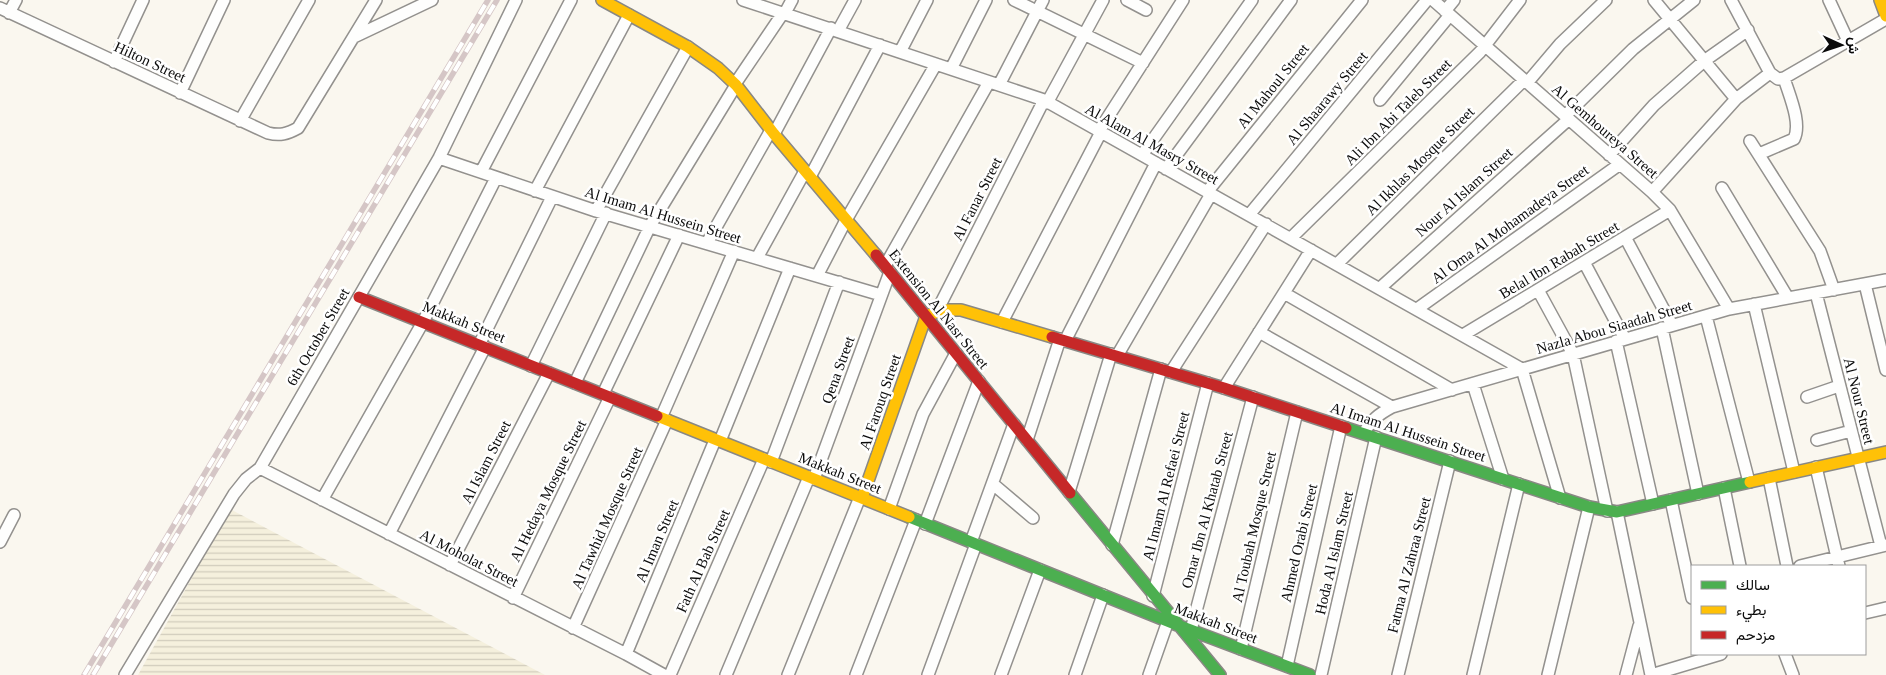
<svg xmlns="http://www.w3.org/2000/svg" width="1886" height="675" viewBox="0 0 1886 675" font-family="'Times New Roman',Vazirmatn,serif">
  <style>
    .farmland { fill: url(#farmland-rules) }
    .lines { fill: none; stroke-linecap: round; stroke-linejoin: round }
    .street-casing { stroke: #93918e; stroke-width: 14 }
    .fast-casing { stroke: #898884; stroke-width: 14 }
    .slow-casing { stroke: #898884; stroke-width: 14 }
    .jam-casing { stroke: #898884; stroke-width: 14 }
    .street { stroke: #fefefd; stroke-width: 11 }
    .fast { stroke: #4caf50; stroke-width: 11 }
    .slow { stroke: #ffc107; stroke-width: 11 }
    .jam { stroke: #c62828; stroke-width: 11 }
    .rail-casing { stroke: #d5c6c6; stroke-width: 5.5 }
    .rail { stroke: #fff; stroke-width: 4; stroke-dasharray: 11; stroke-linecap: butt }
    .labels { text-anchor: middle; dominant-baseline: central; stroke-width: 5; stroke-linejoin: round; paint-order: stroke }
    .street-label { font-size: 15px; fill: #0b0b0b; stroke: #fff }
  </style>
  <defs>
    <pattern id="farmland-rules" width="6" height="5" patternUnits="userSpaceOnUse" patternTransform="scale(1.25)"><rect width="6" height="5" fill="#f5f0dd"/><path d="M0 2.5h6" fill="none" stroke="#d1ccbc"/></pattern>
  </defs>
  <rect width="100%" height="100%" fill="#faf7ef"/>
  <path class="farmland" d="M230 509 545 675H138Z"/>
  <g class="lines">
    <defs>
      <path id="street" d="M743 0 1044 100 1522 369 1560 498
        M1014 0 1143 63
        M1127 0 1146 10
        M1433 0 1652 192 1670 210 1729 309
        M1654 0 1736 99
        M1731 0 1770 73 1778 79 1784 78 1886 19
        M1829 0 1848 41
        M0 8 268 133C280 136 287 134 298 128L376 0
        M1445 11 1454 0
        M9 13 16 0
        M785 13 792 0
        M838 31 855 0
        M354 37 432 0
        M900 52 927 0
        M114 62 143 0
        M951 69 986 0
        M1527 83 1560 44 1606 0
        M735 84 783 13
        M999 85 1043 0
        M180 93 224 0
        M1380 100 1450 15
        M1047 103 1103 0
        M1565 116 1633 49 1694 0
        M240 121 309 0
        M1099 131 1183 0
        M774 134 831 28
        M1750 141 1820 251 1834 290
        M1759 154 1794 139C1802 123 1789 95 1784 78
        M1142 155 1252 0
        M1609 155 1654 105 1704 61 1748 30
        M439 158 596 211 881 295
        M1166 169 1291 0
        M481 172 571 0
        M810 177 880 45
        M1722 188 1788 298
        M535 191 629 15
        M1207 192 1362 0
        M1652 192 1736 99 1770 73
        M596 211 688 47
        M1249 215 1427 0
        M1625 237 1672 325
        M1291 238 1480 52 1520 0
        M707 243 771 130
        M757 258 805 171
        M1584 262 1625 339
        M1337 264 1524 80
        M885 266 989 82
        M817 276 846 220 936 64
        M1865 284 1886 370
        M1380 288 1569 119
        M1538 290 1573 354 1607 511
        M1284 293 1452 390
        M1816 293 1881 546
        M1754 304 1794 472
        M1417 309 1620 164
        M937 311 1044 100
        M1706 316 1749 482
        M1002 322 1101 132
        M1662 328 1698 494
        M1259 332 1392 407
        M1463 335 1670 210
        M1065 341 1156 163
        M1616 341 1653 504
        M479 345 552 197
        M1117 356 1211 194
        M531 366 606 213
        M1171 372 1266 224
        M575 383 650 226 736 85
        M1473 384 1503 479
        M1224 388 1311 250
        M603 394 679 235
        M1807 397 1839 386
        M661 418 734 251
        M1364 433C1371 420 1379 414 1392 407L1729 309 1886 280
        M1027 440 1060 339
        M1817 440 1851 431
        M720 441 790 268
        M771 462 839 282
        M1816 467 1839 566
        M260 468 626 654 664 675
        M1769 478 1787 566
        M814 479 890 272
        M993 484 1033 518
        M1724 488 1740 566
        M1069 492 1111 354
        M322 500 423 322 496 178
        M1671 500 1692 598
        M889 509 923 414 956 353
        M1617 512 1651 675 1721 654
        M925 524 979 381
        M389 534 485 347
        M0 542 14 515
        M971 542 1014 424
        M1112 545 1161 369
        M450 565 549 373
        M1800 566 1886 545
        M1153 596 1208 383
        M513 598 610 397
        M1865 613 1886 608
        M573 628 667 420
        M1191 630 1253 397
        M1241 649 1297 412
        M626 654 715 440
        M1785 654 1793 675
        M1287 666 1341 426
        M125 675 234 494 246 479 260 468 439 158 516 0
        M670 675 764 459
        M726 675 809 477
        M788 675 860 497
        M856 675 916 520
        M928 675 976 544
        M1001 675 1040 570
        M1075 675 1103 595
        M1149 675 1168 621
        M1321 675 1376 437
        M1398 675 1450 461
        M1473 675 1519 484
        M1548 675 1589 507
        M1626 675 1639 626"/>
      <path id="fast" d="M1346 428 1589 507 1617 512 1750 482
        M1070 493 1220 675
        M909 517 1177 625 1310 675"/>
      <path id="slow" d="M602 0 688 47 718 68 736 85 774 134 876 255
        M1880 0 1886 16
        M657 416 909 517
        M1750 482 1886 452
        M862 498 926 316 943 310H961L1052 337"/>
      <path id="jam" d="M876 255 1070 493
        M359 297 657 416
        M1052 337 1224 388 1346 428"/>
    </defs>
    <use href="#street" class="street-casing"/>
    <use href="#fast" class="fast-casing"/>
    <use href="#slow" class="slow-casing"/>
    <use href="#jam" class="jam-casing"/>
    <use href="#street" class="street"/>
    <use href="#fast" class="fast"/>
    <use href="#slow" class="slow"/>
    <use href="#jam" class="jam"/>
    <defs>
      <path id="rail" d="M84 675 488 0
        M93 675 497 0"/>
    </defs>
    <use href="#rail" class="rail-casing"/>
    <use href="#rail" class="rail"/>
  </g>
  <g class="labels">
    <g class="street-label">
      <text transform="translate(150 62) rotate(25)">Hilton Street</text>
      <text transform="translate(1273 86) rotate(-51)">Al Mahoul Street</text>
      <text transform="translate(1327 98) rotate(-50)">Al Shaarawy Street</text>
      <text transform="translate(1398 112) rotate(-45)">Ali Ibn Abi Taleb Street</text>
      <text transform="translate(1605 131) rotate(41)">Al Gemhoureya Street</text>
      <text transform="translate(1152 144) rotate(29)">Al Alam Al Masry Street</text>
      <text transform="translate(1420 161) rotate(-45)">Al Ikhlas Mosque Street</text>
      <text transform="translate(1464 192) rotate(-42)">Nour Al Islam Street</text>
      <text transform="translate(977 199) rotate(-63)">Al Fanar Street</text>
      <text transform="translate(663 215) rotate(17)">Al Imam Al Hussein Street</text>
      <text transform="translate(1510 224) rotate(-36)">Al Oma Al Mohamadeya Street</text>
      <text transform="translate(1559 260) rotate(-31)">Belal Ibn Rabah Street</text>
      <text transform="translate(939 309) rotate(51)">Extension Al Nasr Street</text>
      <text transform="translate(464 322) rotate(22)">Makkah Street</text>
      <text transform="translate(1614 327) rotate(-16)">Nazla Abou Siaadah Street</text>
      <text transform="translate(318 337) rotate(-60)">6th October Street</text>
      <text transform="translate(838 370) rotate(-70)">Qena Street</text>
      <text transform="translate(1859 401) rotate(76)">Al Nour Street</text>
      <text transform="translate(880 402) rotate(-71)">Al Farouq Street</text>
      <text transform="translate(1408 432) rotate(18)">Al Imam Al Hussein Street</text>
      <text transform="translate(486 462) rotate(-63)">Al Islam Street</text>
      <text transform="translate(840 473) rotate(22)">Makkah Street</text>
      <text transform="translate(1166 486) rotate(-76)">Al Imam Al Refaei Street</text>
      <text transform="translate(548 491) rotate(-64)">Al Hedaya Mosque Street</text>
      <text transform="translate(1207 510) rotate(-75)">Omar Ibn Al Khatab Street</text>
      <text transform="translate(607 518) rotate(-66)">Al Tawhid Mosque Street</text>
      <text transform="translate(1254 527) rotate(-77)">Al Toubah Mosque Street</text>
      <text transform="translate(657 541) rotate(-67)">Al Iman Street</text>
      <text transform="translate(1299 543) rotate(-77)">Ahmed Orabi Street</text>
      <text transform="translate(1334 553) rotate(-77)">Hoda Al Islam Street</text>
      <text transform="translate(469 558) rotate(27)">Al Moholat Street</text>
      <text transform="translate(703 561) rotate(-66)">Fath Al Bab Street</text>
      <text transform="translate(1409 565) rotate(-76)">Fatma Al Zahraa Street</text>
      <text transform="translate(1216 623) rotate(21)">Makkah Street</text>
    </g>
  </g>
  <rect x="1691" y="565" width="175" height="90" fill="#ffffff" stroke="#9d9d9d"/>
  <rect x="1701" y="581" width="25" height="8" fill="#4caf50" stroke="#9d9d9d"/>
  <text x="1736" y="590" font-size="15" fill="#0b0b0b">سالك</text>
  <rect x="1701" y="606" width="25" height="8" fill="#ffc107" stroke="#9d9d9d"/>
  <text x="1736" y="615" font-size="15" fill="#0b0b0b">بطيء</text>
  <rect x="1701" y="631" width="25" height="8" fill="#c62828" stroke="#9d9d9d"/>
  <text x="1736" y="640" font-size="15" fill="#0b0b0b">مزدحم</text>
  <g transform="translate(1841 45) rotate(93)" stroke="#ffffff" stroke-width="4" paint-order="stroke">
  <path d="M0-4L9 19L0 12L-9 19Z" fill="#0b0b0b"/>
  <text y="-8" font-size="14" font-weight="bold" text-anchor="middle" fill="#0b0b0b">ش</text>
  </g>
</svg>
